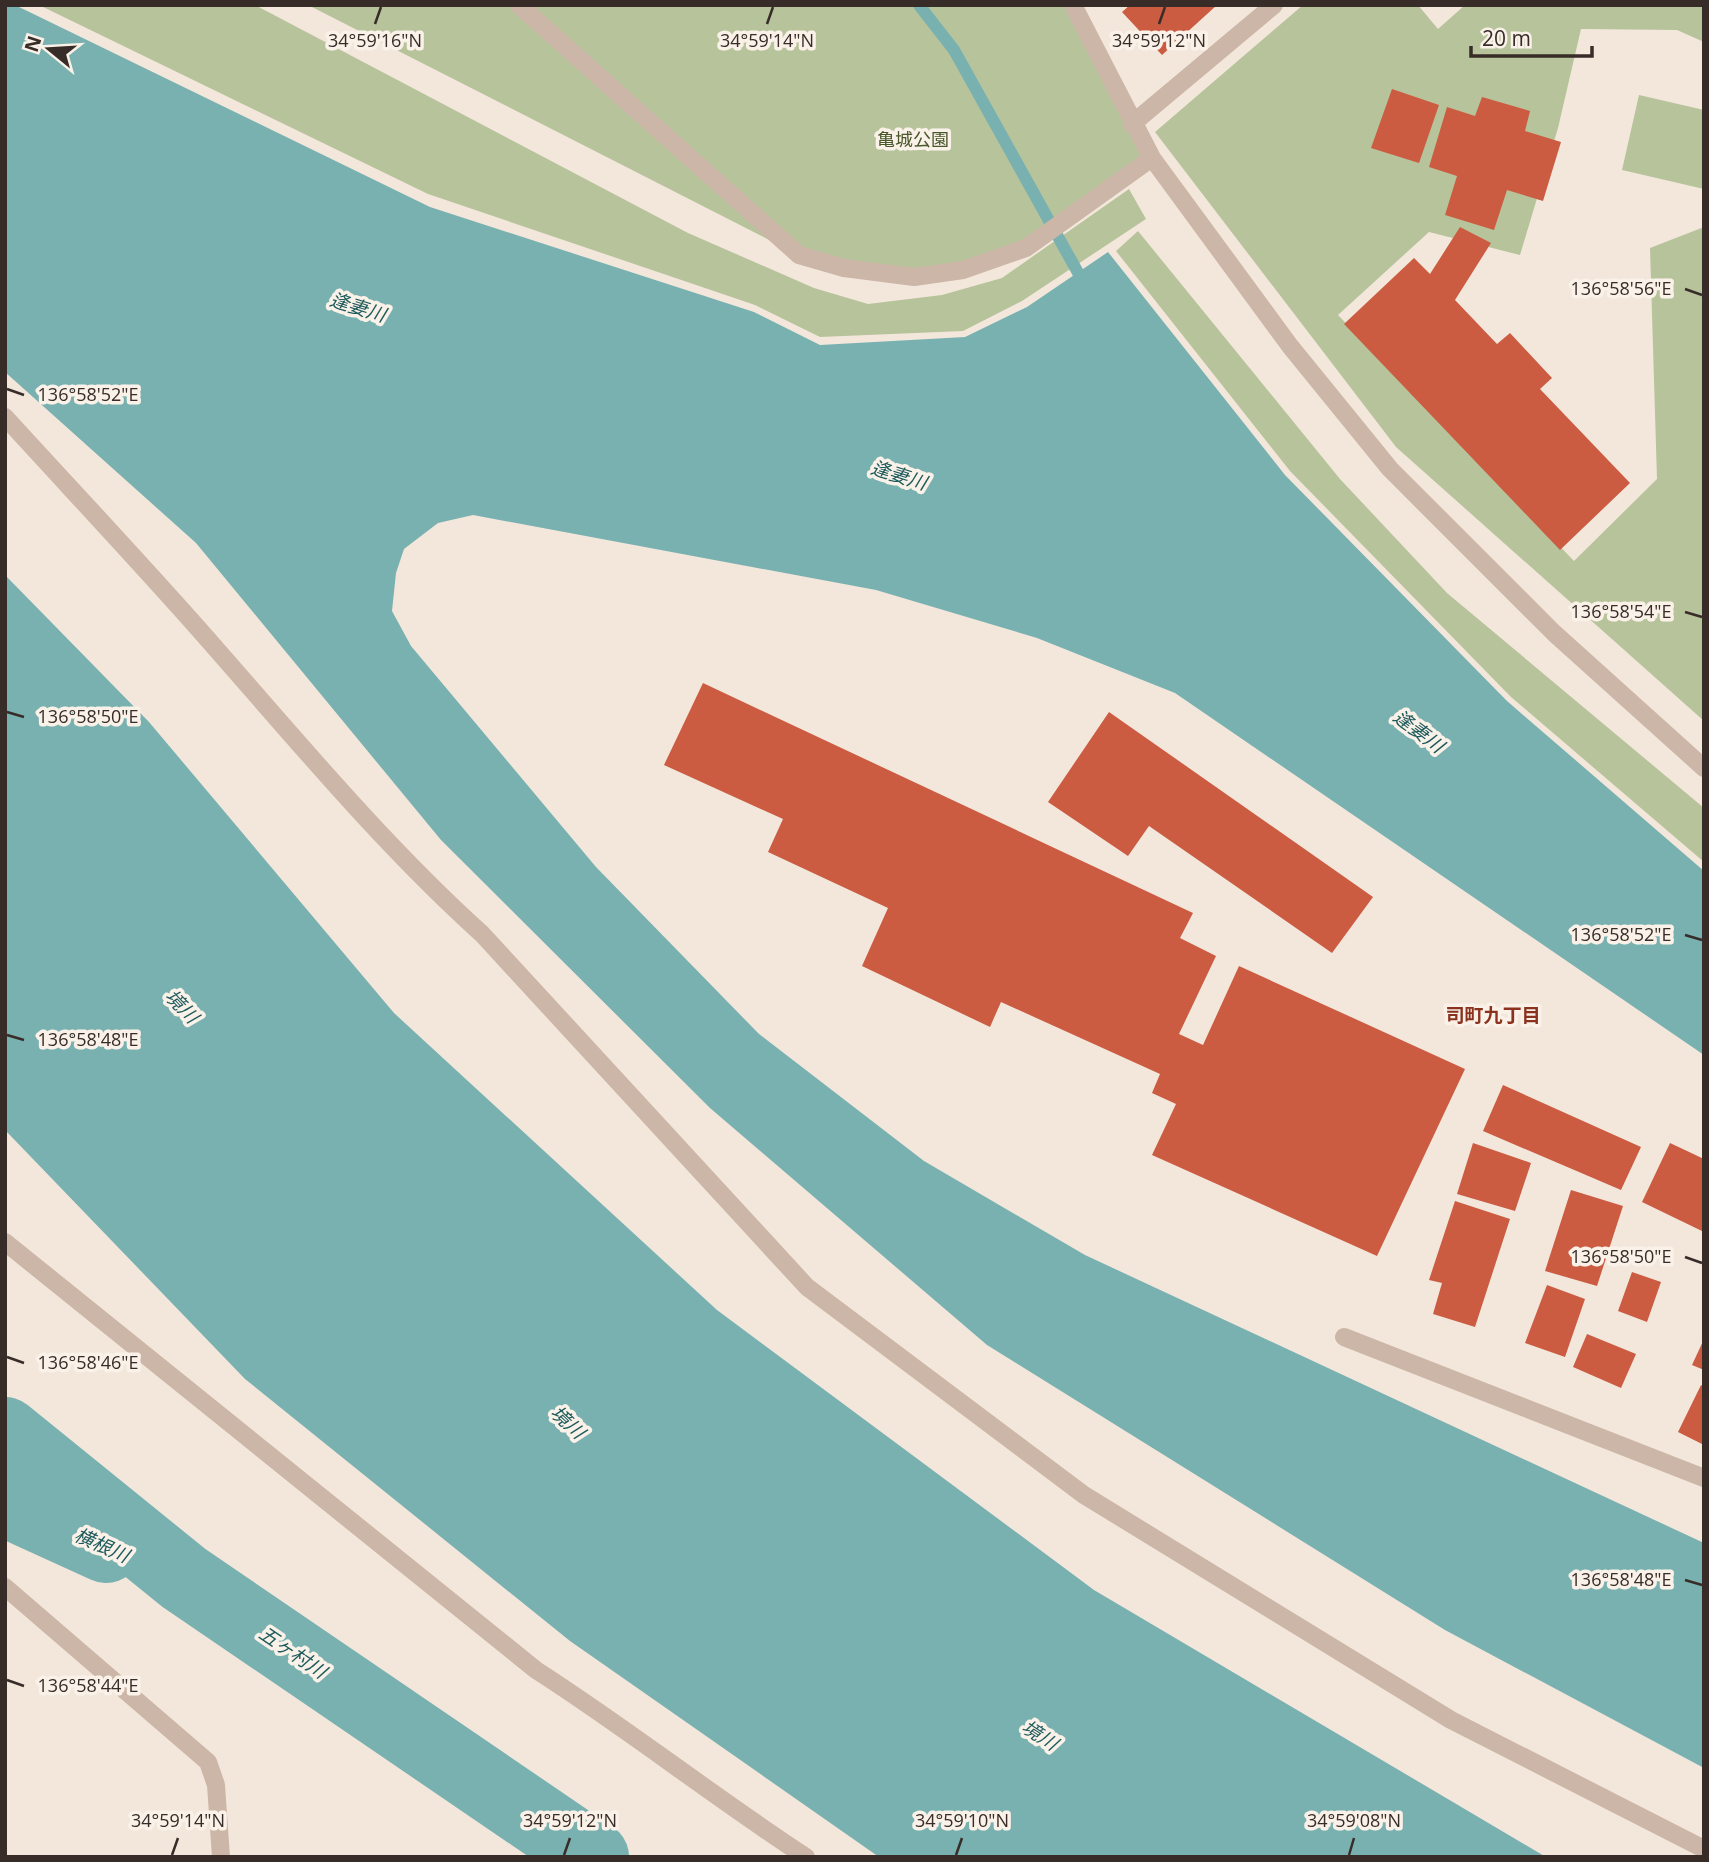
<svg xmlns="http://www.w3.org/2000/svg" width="1709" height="1862" viewBox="0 0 1709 1862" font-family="'Open Sans','Noto Sans JP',sans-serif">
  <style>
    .green { fill: #b7c39b }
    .water { fill: #79b1b1 }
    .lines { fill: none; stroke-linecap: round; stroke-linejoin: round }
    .stream { stroke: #79b1b1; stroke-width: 12 }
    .river { stroke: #79b1b1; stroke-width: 72 }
    .building { fill: #cb5c42 }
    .street { stroke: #ccb6a7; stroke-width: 18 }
    .ticks { fill: none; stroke: #382c28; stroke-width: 2.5 }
    .labels { text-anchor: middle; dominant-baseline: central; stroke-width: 7; stroke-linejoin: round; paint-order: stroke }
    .park-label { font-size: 18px; fill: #49572a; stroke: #faf1e8 }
    .water-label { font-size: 19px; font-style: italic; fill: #1c5a5b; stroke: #faf1e8 }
    .neighbourhood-label { font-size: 19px; font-weight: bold; fill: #8a321e; stroke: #faf1e8 }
    .ticks-label { font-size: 18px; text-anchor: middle; fill: #382c28; stroke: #faf1e8; stroke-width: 7; stroke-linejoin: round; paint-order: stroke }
  </style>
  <rect width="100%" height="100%" fill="#f3e7dc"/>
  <path class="green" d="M39 5H255L688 233 814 288 868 304 942 295 1002 278 1129 189 1146 219 1022 301 963 331 820 337 755 305 428 194Z
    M308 5H1073L1152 158 995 260 914 277 799 255Z
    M1303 5H1418L1438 29 1465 5H1704V42L1677 30 1581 29 1558 128 1520 255 1429 232 1338 315 1574 561 1657 479 1650 248 1704 227V721L1396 447 1155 132Z
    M1639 95 1704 110V189L1622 170Z
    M1138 231 1340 479 1447 593 1704 808V862L1511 697 1290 471 1116 251Z"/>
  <path class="water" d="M5 5H15L430 207 754 312 820 345 965 337 1027 307 1108 252 1285 475 1507 701 1704 871V1055L1175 693 1037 638 876 590 473 515 438 523 404 549 396 573 392 611 411 646 596 867 759 1034 924 1161 1085 1255 1704 1543V1768L1445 1630 987 1345 710 1108 441 840 196 543 5 372Z
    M5 575 149 722 394 1013 717 1310 1094 1590 1546 1857H879L570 1641 245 1379 5 1130Z"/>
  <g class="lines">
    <path class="stream" d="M919 5 954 50 1086 287"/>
    <path class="river" d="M5 1433 184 1578 593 1857
      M5 1501 106 1547"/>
  </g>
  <path class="building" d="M1130 5H1217L1162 55 1122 12Z
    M1392 89 1439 105 1419 163 1371 148Z
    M1482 97 1530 111 1525 131 1561 142 1543 201 1507 190 1494 230 1445 215 1457 176 1429 167 1447 107 1475 116Z
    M1460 227 1491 243 1455 300 1497 344 1510 333 1552 378 1540 389 1630 483 1560 550 1344 324 1414 258 1430 274Z
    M703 683 1193 913 1180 938 1216 956 1179 1034 1203 1045 1239 966 1465 1069 1377 1256 1152 1155 1176 1104 1152 1093 1160 1074 1001 1002 990 1027 862 966 888 908 768 852 783 819 664 765Z
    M1109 712 1373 897 1332 953 1149 826 1128 856 1048 802Z
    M1503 1085 1641 1147 1621 1190 1483 1131Z
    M1473 1143 1531 1163 1515 1211 1457 1194Z
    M1670 1143 1704 1159V1232L1642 1202Z
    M1571 1190 1623 1206 1597 1286 1545 1271Z
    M1455 1201 1510 1219 1475 1327 1433 1314 1442 1283 1429 1280Z
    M1632 1272 1661 1282 1647 1322 1618 1311Z
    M1547 1285 1585 1299 1565 1357 1525 1343Z
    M1587 1334 1636 1354 1621 1388 1573 1367Z
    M1704 1339V1370L1692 1365Z
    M1701 1385 1704 1387V1445L1678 1432Z"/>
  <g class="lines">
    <path class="street" d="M519 5 799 255 844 268 914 277 963 270 1026 248 1152 158
      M1073 5 1152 158 1290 346 1390 469 1554 633 1704 768
      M1132 124 1274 5
      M5 417C69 487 133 555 196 626 289 731 378 840 482 934L807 1287 1084 1495 1451 1720 1704 1849
      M5 1242 536 1670C628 1729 714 1797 806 1857
      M1344 1337 1704 1478
      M5 1587 208 1762 216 1785 221 1857"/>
  </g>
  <path class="ticks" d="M375 24 381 7M767 24 773 7M1159 24 1165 7M1685 289 1702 295M7 389 24 395M1685 612 1702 617M7 712 24 717M1685 935 1702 940M7 1035 24 1040M1685 1257 1702 1263M7 1357 24 1363M1685 1580 1702 1585M7 1680 24 1686M172 1855 178 1838M564 1855 570 1838M956 1855 962 1838M1349 1855 1354 1838"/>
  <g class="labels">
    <g class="park-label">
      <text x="913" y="139">亀城公園</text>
    </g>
    <g class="water-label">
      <text transform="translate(358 307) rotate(17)">逢妻川</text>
      <text transform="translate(899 475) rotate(17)">逢妻川</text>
      <text transform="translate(1419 731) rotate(37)">逢妻川</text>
      <text transform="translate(182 1006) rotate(46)">境川</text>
      <text transform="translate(568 1422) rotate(43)">境川</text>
      <text transform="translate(102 1545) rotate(24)">横根川</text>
      <text transform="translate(293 1652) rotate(34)">五ヶ村川</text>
      <text transform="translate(1040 1735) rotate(33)">境川</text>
    </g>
    <g class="neighbourhood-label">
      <text x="1493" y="1015">司町九丁目</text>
    </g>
  </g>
  <g class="ticks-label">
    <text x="375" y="47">34°59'16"N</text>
    <text x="767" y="47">34°59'14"N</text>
    <text x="1159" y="47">34°59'12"N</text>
    <text x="1621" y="295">136°58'56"E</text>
    <text x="88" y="401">136°58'52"E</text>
    <text x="1621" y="618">136°58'54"E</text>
    <text x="88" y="723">136°58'50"E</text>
    <text x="1621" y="941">136°58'52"E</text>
    <text x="88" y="1046">136°58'48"E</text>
    <text x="1621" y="1263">136°58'50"E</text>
    <text x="88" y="1369">136°58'46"E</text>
    <text x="1621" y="1586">136°58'48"E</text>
    <text x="88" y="1692">136°58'44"E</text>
    <text x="178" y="1827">34°59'14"N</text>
    <text x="570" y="1827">34°59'12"N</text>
    <text x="962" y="1827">34°59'10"N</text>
    <text x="1354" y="1827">34°59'08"N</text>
  </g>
  <rect width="1709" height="1862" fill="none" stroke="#382c28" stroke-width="14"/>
  <g transform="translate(49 49) rotate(288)" stroke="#faf1e8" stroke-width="5" paint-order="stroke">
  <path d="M0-5L12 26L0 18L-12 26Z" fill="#382c28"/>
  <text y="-10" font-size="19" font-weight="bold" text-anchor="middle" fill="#382c28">N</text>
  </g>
  <path d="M1471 46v10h121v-10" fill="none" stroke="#382c28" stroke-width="3.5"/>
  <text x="1482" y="46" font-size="21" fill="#382c28" stroke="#faf1e8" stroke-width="5" paint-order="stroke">20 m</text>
</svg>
